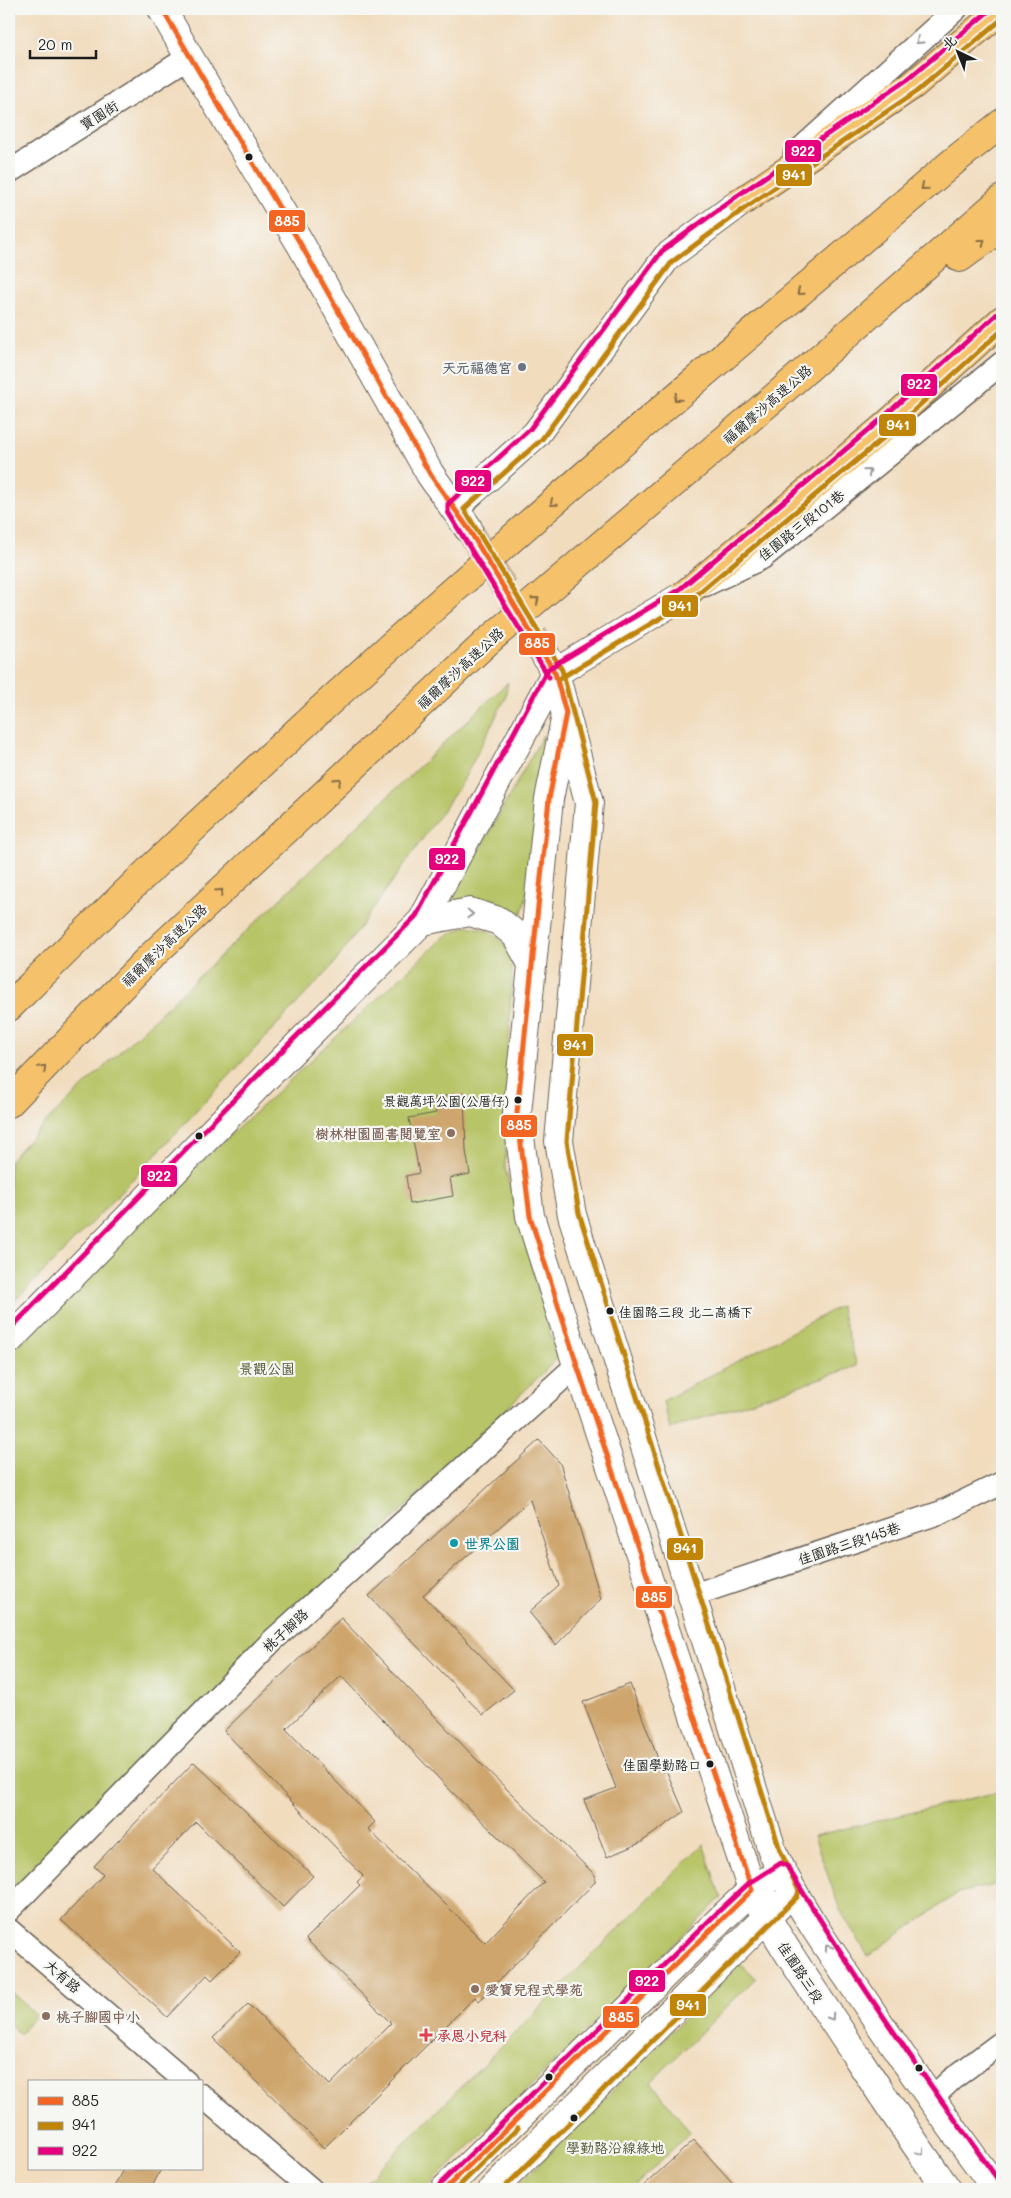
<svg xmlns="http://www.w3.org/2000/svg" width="1011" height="2198" viewBox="0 0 1011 2198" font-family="Mali,'LXGW WenKai TC',sans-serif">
	<rect width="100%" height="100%" fill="#f6f6f2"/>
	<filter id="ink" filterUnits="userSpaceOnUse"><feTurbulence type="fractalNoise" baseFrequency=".02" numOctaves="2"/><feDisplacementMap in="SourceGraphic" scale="10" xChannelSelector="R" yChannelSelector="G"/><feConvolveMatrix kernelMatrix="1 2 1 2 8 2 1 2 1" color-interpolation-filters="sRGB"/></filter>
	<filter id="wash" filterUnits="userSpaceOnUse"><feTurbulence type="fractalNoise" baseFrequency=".0096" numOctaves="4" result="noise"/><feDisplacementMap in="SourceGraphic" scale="20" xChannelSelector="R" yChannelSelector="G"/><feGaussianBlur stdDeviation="1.12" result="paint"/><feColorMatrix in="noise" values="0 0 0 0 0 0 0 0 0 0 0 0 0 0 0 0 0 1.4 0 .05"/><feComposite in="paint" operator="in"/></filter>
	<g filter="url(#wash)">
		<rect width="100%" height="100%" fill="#f1dcbe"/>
		<g fill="#b7c567" stroke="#6a7042">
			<path d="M508,682L505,699L462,783L334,964L99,1215L9,1307V1161L44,1124Z"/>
			<path d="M543,735L553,804L520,919L493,900H452Z"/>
			<path d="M467,926C493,930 503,936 512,962L505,1168L557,1359L9,1895V1356L128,1230L444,937Z"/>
			<path d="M840,1306L857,1366L670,1429L663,1401Z"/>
			<path d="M1002,1791V1883L958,1893L868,1956L840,1910L814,1836Z"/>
			<path d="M703,1844L721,1898L426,2189H359Z"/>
			<path d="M740,1963L756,1978L651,2082L690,2132L632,2189H514Z"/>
			<path d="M9,1990L36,2015L20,2034L9,2023Z"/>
		</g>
		<g id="blocks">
			<g fill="#cea56c" fill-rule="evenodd">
				<path d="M464,1093L466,1151L470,1174L450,1178L453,1196L410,1204L406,1176L419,1173L409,1118L436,1113L434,1098Z"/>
				<path d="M539,1440L560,1463L601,1599L556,1645L529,1612L559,1586L530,1500L423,1595L514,1690L483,1715L369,1596Z"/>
				<path d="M341,1618L476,1759L595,1875V1882L479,2001L475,1997L324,2148L213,2038L248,2004L330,2085L391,2023L306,1939L360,1885L357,1882L363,1876L224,1731ZM341,1676L448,1788L544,1882L485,1943L368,1829L375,1822L286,1729Z"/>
				<path d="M630,1684L663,1772L666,1770L684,1812L640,1843L607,1857L584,1800L616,1788L583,1702Z"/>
				<path d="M194,1762L313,1876L283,1907L196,1822L152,1868L240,1952L212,1980L207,1975L167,2017L61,1920L103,1875L94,1866Z"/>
				<path d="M694,2140L738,2189H640Z"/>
				<path d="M123,2169H161L151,2189H113Z"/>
			</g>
		</g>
	</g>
	<g filter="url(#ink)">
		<use href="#blocks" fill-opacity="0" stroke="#675f55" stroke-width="1"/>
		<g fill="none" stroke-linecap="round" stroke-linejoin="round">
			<path stroke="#c6b69e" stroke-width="28" stroke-dasharray="28 14" stroke-linecap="butt" d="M468,528L541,647"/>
			<defs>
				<g id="minor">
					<path d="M795,154L956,9"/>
					<path d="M9,172L189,57"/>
					<path d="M705,585L762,558L1002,363"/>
					<path d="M693,1595L942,1512L1002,1483"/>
					<path d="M9,1910L272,1641L577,1365"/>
					<path d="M9,1930L186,2082"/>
					<path d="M201,2095L311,2189"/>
					<path d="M930,2100L951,2080L1002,2042"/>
				</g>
				<g id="tertiary">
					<path d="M162,9L189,57L300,243L430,474L468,528"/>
					<path d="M454,508L536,434L667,257L741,202"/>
					<path d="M541,647L555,673L589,803L559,1141L572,1215L773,1853C797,1904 829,1950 861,1996C905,2062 950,2126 996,2189"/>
					<path d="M555,673L684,595"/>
					<path d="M565,720L549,799L517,1113L530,1216L577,1365L752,1890C775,1935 804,1977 832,2019C870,2076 907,2134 947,2189"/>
					<path d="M422,921L470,912L499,921L516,935L532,964"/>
					<path d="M9,1340L266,1077L422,921L555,673"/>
					<path d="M445,2189L724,1916L752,1890L766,1881"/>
					<path d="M493,2189L779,1905"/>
				</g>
				<g id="motorway">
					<path d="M741,202L913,85L1002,9"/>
					<path d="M960,258L1002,227"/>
					<path d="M684,595L883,428L1002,320"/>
					<path d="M9,1007C173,844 343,686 517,534C661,408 808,286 954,161L1002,123"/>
					<path d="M9,1103L146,961L488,641L775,397L1002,199"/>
				</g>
			</defs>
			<use href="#minor" stroke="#675f55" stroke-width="25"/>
			<use href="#tertiary" stroke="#675f55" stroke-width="30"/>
			<use href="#motorway" stroke="#675f55" stroke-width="30"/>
			<use href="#minor" stroke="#fff" stroke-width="22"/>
			<use href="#tertiary" stroke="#fff" stroke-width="28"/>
			<use href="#motorway" stroke="#f5c16b" stroke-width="28"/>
			<defs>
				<path id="bus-1" d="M162,9L300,243L430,474L468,528L555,673L566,713L549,799L517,1113L530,1216L577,1365L752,1890L445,2189"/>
				<g id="bus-2">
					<path d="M559,679L689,601L888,434L1002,330"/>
					<path d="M456,2189L518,2128"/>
					<path d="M503,2189L797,1897L799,1891L780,1850L579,1213L567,1141L596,802L562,670L464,509L542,439L672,262L745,208L917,91L1002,19"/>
				</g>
				<g id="bus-3">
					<path d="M551,667L680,589L878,422L997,314"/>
					<path d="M549,677L448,512V504L530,429L662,251L737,196L908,79L991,9"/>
					<path d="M9,1330L261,1072L416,916L548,669"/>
					<path d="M440,2184L719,1911L748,1884L781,1863L787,1866C853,1976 926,2081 1002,2185"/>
				</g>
			</defs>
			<use href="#bus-1" stroke="#f6f6f2" stroke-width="9"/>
			<use href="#bus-2" stroke="#f6f6f2" stroke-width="9"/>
			<use href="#bus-3" stroke="#f6f6f2" stroke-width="9"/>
			<use href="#bus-1" stroke="#f26522" stroke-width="5"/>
			<use href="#bus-2" stroke="#c08407" stroke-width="5"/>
			<use href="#bus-3" stroke="#e5007d" stroke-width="5"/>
		</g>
		<defs><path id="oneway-chevron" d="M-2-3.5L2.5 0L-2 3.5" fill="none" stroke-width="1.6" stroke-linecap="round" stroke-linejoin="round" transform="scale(1.25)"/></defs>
		<g stroke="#999">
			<use href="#oneway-chevron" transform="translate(919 41) rotate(138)"/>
			<use href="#oneway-chevron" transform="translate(868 472) rotate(-39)"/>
			<use href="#oneway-chevron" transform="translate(470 914) rotate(2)"/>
			<use href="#oneway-chevron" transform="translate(828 1948) rotate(-124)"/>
			<use href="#oneway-chevron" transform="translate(831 2017) rotate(57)"/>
			<use href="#oneway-chevron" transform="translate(921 2152) rotate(54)"/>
		</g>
		<g stroke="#886e44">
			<use href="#oneway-chevron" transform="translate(924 187) rotate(140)"/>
			<use href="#oneway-chevron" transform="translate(982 242) rotate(-37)"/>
			<use href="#oneway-chevron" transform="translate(800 292) rotate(140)"/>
			<use href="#oneway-chevron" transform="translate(677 398) rotate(140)"/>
			<use href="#oneway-chevron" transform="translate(553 503) rotate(140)"/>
			<use href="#oneway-chevron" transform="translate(536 600) rotate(-40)"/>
			<use href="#oneway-chevron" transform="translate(338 781) rotate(-43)"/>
			<use href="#oneway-chevron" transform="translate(220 892) rotate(-43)"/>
			<use href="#oneway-chevron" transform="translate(43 1068) rotate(-46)"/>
		</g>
	</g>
	<g fill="#1c1c1c" stroke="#f6f6f2" stroke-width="2">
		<circle cx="249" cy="157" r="4.5"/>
		<circle cx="518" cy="1100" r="4.5"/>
		<circle cx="199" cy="1136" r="4.5"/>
		<circle cx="610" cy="1311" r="4.5"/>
		<circle cx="710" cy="1764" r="4.5"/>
		<circle cx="919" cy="2068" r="4.5"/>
		<circle cx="549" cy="2077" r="4.5"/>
		<circle cx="574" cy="2118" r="4.5"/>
	</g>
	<circle fill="#6b7280" stroke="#f6f6f2" stroke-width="2" cx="522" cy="367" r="5"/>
	<g fill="#8d6e63" stroke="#f6f6f2" stroke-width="2">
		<circle cx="451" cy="1133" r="5"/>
		<circle cx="475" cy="1989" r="5"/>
		<circle cx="46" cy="2016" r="5"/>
	</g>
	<circle fill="#0f9aa8" stroke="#f6f6f2" stroke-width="2" cx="454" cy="1543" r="5"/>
	<path fill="#e0444e" stroke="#f6f6f2" stroke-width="2" d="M423.5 2027.5h5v5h5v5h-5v5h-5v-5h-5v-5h5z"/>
	<g text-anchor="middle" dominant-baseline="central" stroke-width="4.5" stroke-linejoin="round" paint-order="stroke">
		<g font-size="13" fill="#1c1c1c" stroke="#f6f6f2" text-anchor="end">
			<text x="509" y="1100">景觀萬坪公園(公厝仔)</text>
			<text x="619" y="1311" text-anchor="start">佳園路三段 北二高橋下</text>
			<text x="701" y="1764">佳園學勤路口</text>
		</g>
		<g font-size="14" fill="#1c1c1c" stroke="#f6f6f2">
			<text transform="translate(99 115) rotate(-32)">寶園街</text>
			<text transform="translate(767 404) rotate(-41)">福爾摩沙高速公路</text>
			<text transform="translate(801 525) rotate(-38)">佳園路三段101巷</text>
			<text transform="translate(460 668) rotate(-43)">福爾摩沙高速公路</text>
			<text transform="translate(164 945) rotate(-44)">福爾摩沙高速公路</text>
			<text transform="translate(849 1543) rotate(-18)">佳園路三段145巷</text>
			<text transform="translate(285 1630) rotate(-43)">桃子腳路</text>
			<text transform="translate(801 1972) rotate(57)">佳園路三段</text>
			<text transform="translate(63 1976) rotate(41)">大有路</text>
		</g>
		<g font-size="14" font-weight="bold" fill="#5b616d" stroke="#f6f6f2" text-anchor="end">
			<text x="512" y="367">天元福德宮</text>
		</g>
		<g font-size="14" font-weight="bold" fill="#785e54" stroke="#f6f6f2" text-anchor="start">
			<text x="441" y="1133" text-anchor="end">樹林柑園圖書閱覽室</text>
			<text x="485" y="1989">愛寶兒程式學苑</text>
			<text x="56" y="2016">桃子腳國中小</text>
		</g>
		<g font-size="14" fill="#525736" stroke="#f6f6f2">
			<text x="267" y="1368">景觀公園</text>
			<text x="615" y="2147">學勤路沿線綠地</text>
		</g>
		<g font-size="14" font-weight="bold" fill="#0d838f" stroke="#f6f6f2" text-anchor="start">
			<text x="464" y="1543">世界公園</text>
		</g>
		<g font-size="14" font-weight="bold" fill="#be3a42" stroke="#f6f6f2" text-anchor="start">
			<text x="437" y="2035">承恩小兒科</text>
		</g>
	</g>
	<g stroke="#f6f6f2" stroke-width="2">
		<rect x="784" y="139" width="38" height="24" rx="5" fill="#e5007d"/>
		<rect x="775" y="163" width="38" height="24" rx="5" fill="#c08407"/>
		<rect x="268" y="209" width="38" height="24" rx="5" fill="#f26522"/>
		<rect x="900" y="373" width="38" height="24" rx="5" fill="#e5007d"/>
		<rect x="878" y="413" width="39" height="24" rx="5" fill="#c08407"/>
		<rect x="454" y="469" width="38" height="24" rx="5" fill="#e5007d"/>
		<rect x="661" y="594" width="38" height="24" rx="5" fill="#c08407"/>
		<rect x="518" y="632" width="38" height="24" rx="5" fill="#f26522"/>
		<rect x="428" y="847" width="38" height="24" rx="5" fill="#e5007d"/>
		<rect x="556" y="1033" width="38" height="24" rx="5" fill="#c08407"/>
		<rect x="500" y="1114" width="38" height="24" rx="5" fill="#f26522"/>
		<rect x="140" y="1164" width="38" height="24" rx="5" fill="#e5007d"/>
		<rect x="666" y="1537" width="38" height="24" rx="5" fill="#c08407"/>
		<rect x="635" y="1585" width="38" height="24" rx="5" fill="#f26522"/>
		<rect x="628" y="1969" width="38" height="24" rx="5" fill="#e5007d"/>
		<rect x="669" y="1993" width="38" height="24" rx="5" fill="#c08407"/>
		<rect x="602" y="2005" width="38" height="24" rx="5" fill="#f26522"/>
	</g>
	<g font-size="14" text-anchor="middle" font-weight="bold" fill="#fff">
		<text x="803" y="156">922</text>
		<text x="794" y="180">941</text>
		<text x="287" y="226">885</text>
		<text x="919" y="389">922</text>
		<text x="898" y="430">941</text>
		<text x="473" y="486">922</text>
		<text x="680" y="611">941</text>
		<text x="537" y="648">885</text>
		<text x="447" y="864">922</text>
		<text x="575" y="1050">941</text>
		<text x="519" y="1130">885</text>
		<text x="159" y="1181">922</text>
		<text x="685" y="1553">941</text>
		<text x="654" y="1602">885</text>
		<text x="647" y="1986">922</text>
		<text x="688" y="2010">941</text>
		<text x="621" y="2022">885</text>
	</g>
	<rect width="1011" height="2198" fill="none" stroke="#f6f6f2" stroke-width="30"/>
	<rect x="28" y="2080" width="175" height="90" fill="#f6f6f2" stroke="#9f9f9c"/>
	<rect x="38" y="2097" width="25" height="8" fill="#f26522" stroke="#9f9f9c"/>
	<text x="72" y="2106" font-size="15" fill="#1c1c1c">885</text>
	<rect x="38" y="2122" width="25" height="8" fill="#c08407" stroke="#9f9f9c"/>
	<text x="72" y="2130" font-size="15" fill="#1c1c1c">941</text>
	<rect x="38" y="2147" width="25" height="8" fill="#e5007d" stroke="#9f9f9c"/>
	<text x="72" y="2156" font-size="15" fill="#1c1c1c">922</text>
	<g transform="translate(958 52) rotate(317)" stroke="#f6f6f2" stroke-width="4" paint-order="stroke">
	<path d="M0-4L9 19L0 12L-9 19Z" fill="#1c1c1c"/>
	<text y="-8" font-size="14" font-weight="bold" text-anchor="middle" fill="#1c1c1c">北</text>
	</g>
	<path d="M30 50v8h66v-8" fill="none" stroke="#1c1c1c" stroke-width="2.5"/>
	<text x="38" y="50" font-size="15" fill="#1c1c1c" stroke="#f6f6f2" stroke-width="4" paint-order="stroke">20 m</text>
</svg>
